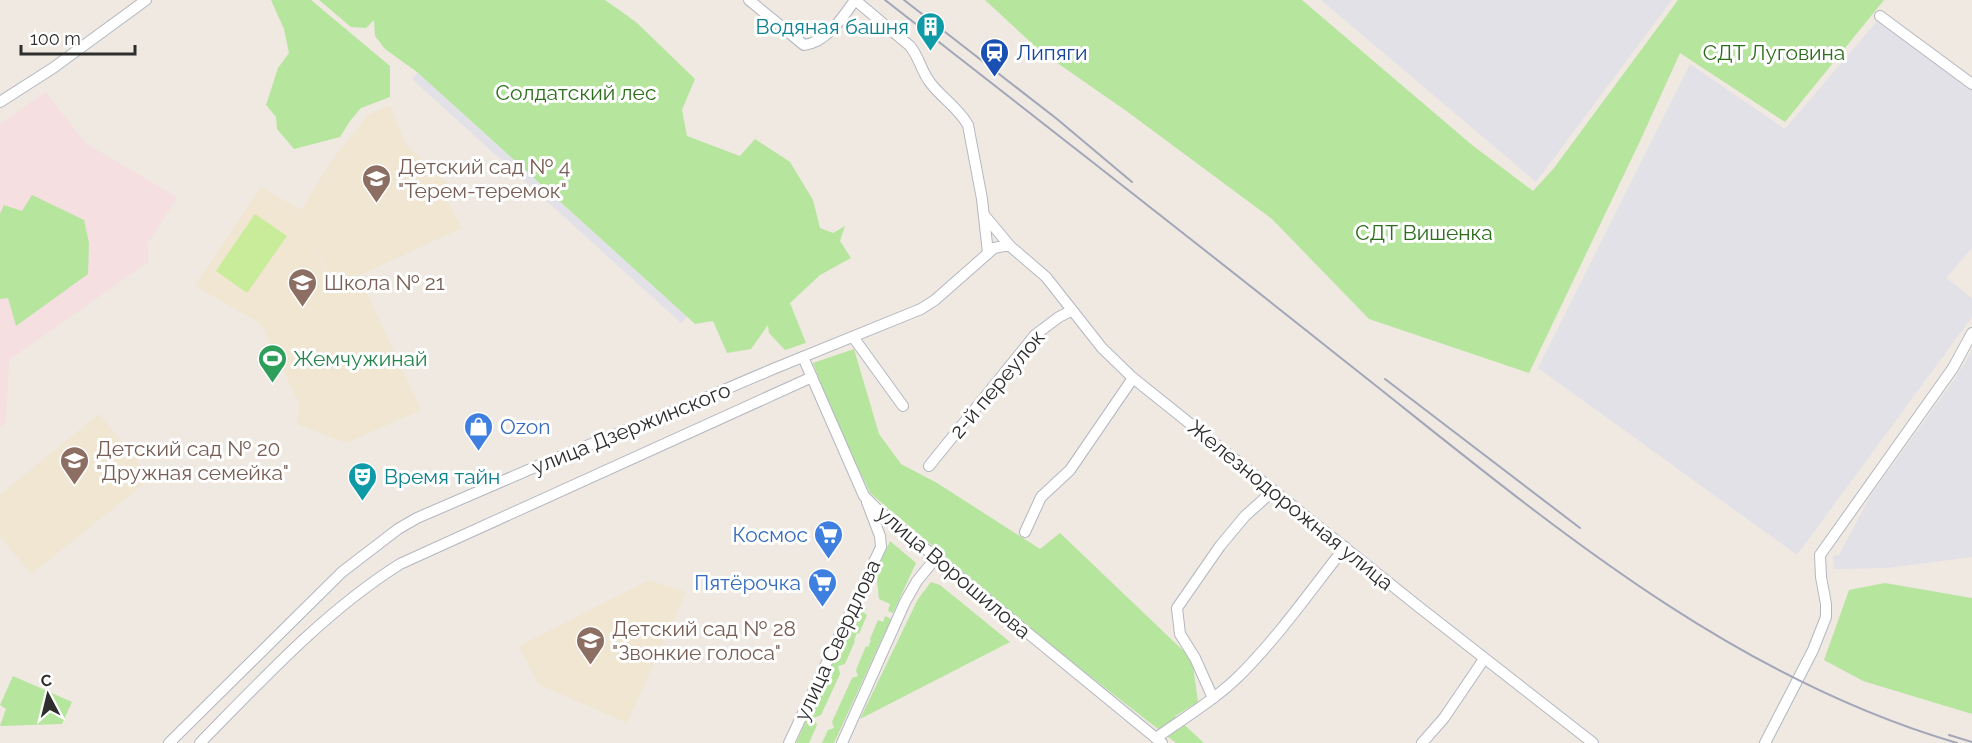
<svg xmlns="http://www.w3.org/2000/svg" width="1972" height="743" viewBox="0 0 1972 743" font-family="Raleway,sans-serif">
	<rect width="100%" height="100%" fill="#efe9e1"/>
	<g fill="#e3e1e8">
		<path d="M1321,0H1672L1536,182Z"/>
		<path d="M1877,21L1972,89V248L1946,278L1972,298V317L1797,555L1538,368L1690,64L1785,129Z"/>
		<path d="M418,73L687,317L681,323L412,79Z"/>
		<path d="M1972,351V557L1888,568L1834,569L1833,556L1839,555L1871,495L1954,380Z"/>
	</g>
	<g fill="#f0e6d1">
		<path d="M390,105L406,145L454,189L444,195L462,228L334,287L310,234L333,291L360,278L421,410L346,443L297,424L299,403L261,324L195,286L261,187L301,210L330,163L368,115Z"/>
		<path d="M99,414L151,478L31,574L0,536V495Z"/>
		<path d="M649,580L686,592L627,723L538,684L519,646Z"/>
	</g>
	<path fill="#f5dfe0" d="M46,92L85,143L177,197L148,243V262L9,360L6,422L0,427V124Z"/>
	<g fill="#b6e59e">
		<path d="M271,0H311L390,66V97L361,108L350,121L340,137L294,149L277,129L276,117L266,105L278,68L289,53L284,29Z"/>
		<path d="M319,0H605L636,22L695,79L682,110L687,136L740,156L755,139L790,162L813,200L820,228L833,233L845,226L840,241L851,258L820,275L790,303L806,343L785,350L769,333L768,325L751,349L727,353L713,321L695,324L417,72L385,49L375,36L374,20L366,28L351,27Z"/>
		<path d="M985,0H1302L1472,145L1533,191L1554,168L1678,0H1884L1785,122L1680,53L1641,139L1529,373L1369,319L1272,219L1125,110L1040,51Z"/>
		<path d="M32,195L84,220L89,243L88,274L16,326L8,298L0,299V214L4,205L22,211Z"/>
		<path d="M854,349L879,434L901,464L937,483L1040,549L1060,533L1192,659L1198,702L1175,716L1204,743H1176L1050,645L870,493L833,415L813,363Z"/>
		<path d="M890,541L916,563L893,613L888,611L890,604L879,599L876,572Z"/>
		<path d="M931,582L940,585L1010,642L860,719L918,599Z"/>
		<path d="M1885,583L1972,598V714L1863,681L1824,660L1849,590Z"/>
		<path d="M860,604L867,608L864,613L867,615L859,634L857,633L854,640L855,641L845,664L838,666L840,674L821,715L814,718L817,725L809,743H796Z"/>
		<path d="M885,616L891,619L834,743H822L828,730L834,728L832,722L852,678L858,676L856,670L866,646L868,647L871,640L870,639L878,620L883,622Z"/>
		<path d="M13,676L72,702L62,724L0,726L6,709L0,705Z"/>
	</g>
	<path fill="#c9ec9a" d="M255,214L287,236L247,293L216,271Z"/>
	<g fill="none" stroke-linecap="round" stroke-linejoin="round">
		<defs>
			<g id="minor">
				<path d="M749,0L804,45C827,42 843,17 855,0L910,46C919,57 921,70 929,81C940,97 958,107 968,125L982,199L988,253"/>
				<path d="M1880,16L1972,84"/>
				<path d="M0,102L53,68L146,0"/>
				<path d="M985,216L1010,246L1046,277L1102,348L1133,378L1419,607L1593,743"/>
				<path d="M853,337L903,406"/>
				<path d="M803,357L864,496L878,510L1162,743"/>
				<path d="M929,466L1035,335L1059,317L1071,311"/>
				<path d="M1025,532L1041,497L1070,470L1133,378"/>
				<path d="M1213,698L1195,658L1180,634L1177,608L1220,546L1245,516L1273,491"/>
				<path d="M1156,738C1184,718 1216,699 1240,675C1279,636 1311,590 1345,547"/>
				<path d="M169,743L342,572L398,529L417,518L549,461L684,407L773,369L921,309L935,300L994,248L1004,246H1010"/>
				<path d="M200,743C262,680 324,612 400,564L812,377"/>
				<path d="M789,743L881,547L880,536L867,502"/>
				<path d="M842,743L905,602L917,581L935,559"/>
				<path d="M1422,743L1444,718L1484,659"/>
				<path d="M1765,743L1813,650L1826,617V604L1821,577L1820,555L1953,368L1972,333"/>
			</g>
		</defs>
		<use href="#minor" stroke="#b4b7c1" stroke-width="12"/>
		<use href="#minor" stroke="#fff" stroke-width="10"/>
		<g stroke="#a3a6b8" stroke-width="2">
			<path d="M885,0C1039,120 1193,240 1346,362C1535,511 1721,674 1957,743"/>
			<path d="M904,0L1057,119L1132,182"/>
			<path d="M1385,379L1580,528"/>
			<path d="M1949,735L1972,742"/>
		</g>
	</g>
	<defs>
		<symbol id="building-pin" viewBox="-11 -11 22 30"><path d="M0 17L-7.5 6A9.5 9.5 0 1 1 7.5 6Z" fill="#0f9aa8" stroke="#fff"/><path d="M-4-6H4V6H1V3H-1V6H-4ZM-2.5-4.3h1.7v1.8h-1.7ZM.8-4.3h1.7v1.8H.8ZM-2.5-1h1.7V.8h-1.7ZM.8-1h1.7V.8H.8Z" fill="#fff"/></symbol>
		<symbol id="station-pin" viewBox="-11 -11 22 30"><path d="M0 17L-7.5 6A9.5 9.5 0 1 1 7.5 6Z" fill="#1a4fb4" stroke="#fff"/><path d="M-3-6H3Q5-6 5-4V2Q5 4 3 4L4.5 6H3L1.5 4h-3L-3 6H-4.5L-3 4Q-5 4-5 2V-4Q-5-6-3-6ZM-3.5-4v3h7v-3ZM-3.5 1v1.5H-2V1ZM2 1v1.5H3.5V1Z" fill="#fff"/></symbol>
		<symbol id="school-pin" viewBox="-11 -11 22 30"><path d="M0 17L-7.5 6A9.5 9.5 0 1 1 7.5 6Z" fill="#8d6e63" stroke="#fff"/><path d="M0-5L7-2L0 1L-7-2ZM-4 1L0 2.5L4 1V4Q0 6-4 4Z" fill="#fff"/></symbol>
		<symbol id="stadium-pin" viewBox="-11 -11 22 30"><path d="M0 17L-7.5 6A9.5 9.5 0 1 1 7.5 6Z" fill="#2e9e5b" stroke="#fff"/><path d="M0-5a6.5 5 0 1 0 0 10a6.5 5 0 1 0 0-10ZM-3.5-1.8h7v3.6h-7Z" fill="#fff"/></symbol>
		<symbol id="shop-pin" viewBox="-11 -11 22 30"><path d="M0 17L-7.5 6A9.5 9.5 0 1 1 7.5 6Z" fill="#3f7fe0" stroke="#fff"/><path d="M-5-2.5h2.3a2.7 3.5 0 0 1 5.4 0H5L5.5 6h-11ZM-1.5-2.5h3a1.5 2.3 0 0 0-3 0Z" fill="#fff"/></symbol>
		<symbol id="theatre-pin" viewBox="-11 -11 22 30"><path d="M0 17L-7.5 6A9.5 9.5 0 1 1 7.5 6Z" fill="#0f9aa8" stroke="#fff"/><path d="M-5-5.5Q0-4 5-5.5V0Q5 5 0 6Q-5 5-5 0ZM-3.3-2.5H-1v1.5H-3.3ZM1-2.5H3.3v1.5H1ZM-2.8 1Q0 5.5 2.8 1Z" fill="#fff"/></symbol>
		<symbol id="supermarket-pin" viewBox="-11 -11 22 30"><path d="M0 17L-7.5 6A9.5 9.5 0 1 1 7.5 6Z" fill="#3f7fe0" stroke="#fff"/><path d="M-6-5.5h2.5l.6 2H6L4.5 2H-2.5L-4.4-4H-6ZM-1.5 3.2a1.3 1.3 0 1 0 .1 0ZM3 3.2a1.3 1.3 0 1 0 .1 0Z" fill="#fff"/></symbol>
	</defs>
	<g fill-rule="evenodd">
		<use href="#building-pin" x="914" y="10" width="33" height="45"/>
		<use href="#station-pin" x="978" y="36" width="33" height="45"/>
		<use href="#school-pin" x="360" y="162" width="33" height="45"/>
		<use href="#school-pin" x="286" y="266" width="33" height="45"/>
		<use href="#stadium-pin" x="256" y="342" width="33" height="45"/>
		<use href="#shop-pin" x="462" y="410" width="33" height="45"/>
		<use href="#school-pin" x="58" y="444" width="33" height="45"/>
		<use href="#theatre-pin" x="346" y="460" width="33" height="45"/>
		<use href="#supermarket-pin" x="812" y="518" width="33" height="45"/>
		<use href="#supermarket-pin" x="806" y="566" width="33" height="45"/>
		<use href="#school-pin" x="574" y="624" width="33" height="45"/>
	</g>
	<g text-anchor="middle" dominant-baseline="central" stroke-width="6" stroke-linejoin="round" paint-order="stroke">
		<g font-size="21" fill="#0d838f" stroke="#fff" text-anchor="end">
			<text x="909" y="26">Водяная башня</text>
			<text x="384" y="476" text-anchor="start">Время тайн</text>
		</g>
		<g font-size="21" fill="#164399" stroke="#fff" text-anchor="start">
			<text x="1016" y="52">Липяги</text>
		</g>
		<g font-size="21" fill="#2c6e1b" stroke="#fff">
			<text x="1774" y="52">СДТ Луговина</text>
			<text x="576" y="92">Солдатский лес</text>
			<text x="1424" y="232">СДТ Вишенка</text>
		</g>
		<g font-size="21" fill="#785e54" stroke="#fff" text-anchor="start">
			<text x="398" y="166">Детский сад № 4<tspan x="398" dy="24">"Терем-теремок"</tspan></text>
			<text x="324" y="282">Школа № 21</text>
			<text x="96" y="448">Детский сад № 20<tspan x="96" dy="24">"Дружная семейка"</tspan></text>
			<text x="612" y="628">Детский сад № 28<tspan x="612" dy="24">"Звонкие голоса"</tspan></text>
		</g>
		<g font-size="21" fill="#27864d" stroke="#fff" text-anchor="start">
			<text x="293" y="358">Жемчужинай</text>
		</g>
		<g font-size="21" fill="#2e2e2e" stroke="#fff">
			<text transform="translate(997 384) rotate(-50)">2-й переулок</text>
			<text transform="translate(631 428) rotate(-22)">улица Дзержинского</text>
			<text transform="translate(1291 505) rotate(39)">Железнодорожная улица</text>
			<text transform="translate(954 572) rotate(40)">улица Ворошилова</text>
			<text transform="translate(837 640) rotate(-65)">улица Свердлова</text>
		</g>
		<g font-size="21" fill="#366cbe" stroke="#fff" text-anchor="end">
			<text x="500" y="426" text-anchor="start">Ozon</text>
			<text x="808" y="534">Космос</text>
			<text x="801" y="582">Пятёрочка</text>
		</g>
	</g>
	<g transform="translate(48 695) rotate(353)" stroke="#ffffff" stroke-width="4.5" paint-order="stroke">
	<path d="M0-4.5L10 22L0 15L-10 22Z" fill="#2e2e2e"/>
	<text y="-9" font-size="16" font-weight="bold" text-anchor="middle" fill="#2e2e2e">С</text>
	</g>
	<path d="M21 45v9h114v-9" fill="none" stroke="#2e2e2e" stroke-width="3"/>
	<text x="30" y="45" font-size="18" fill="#2e2e2e" stroke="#ffffff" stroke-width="4.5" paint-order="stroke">100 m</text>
</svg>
